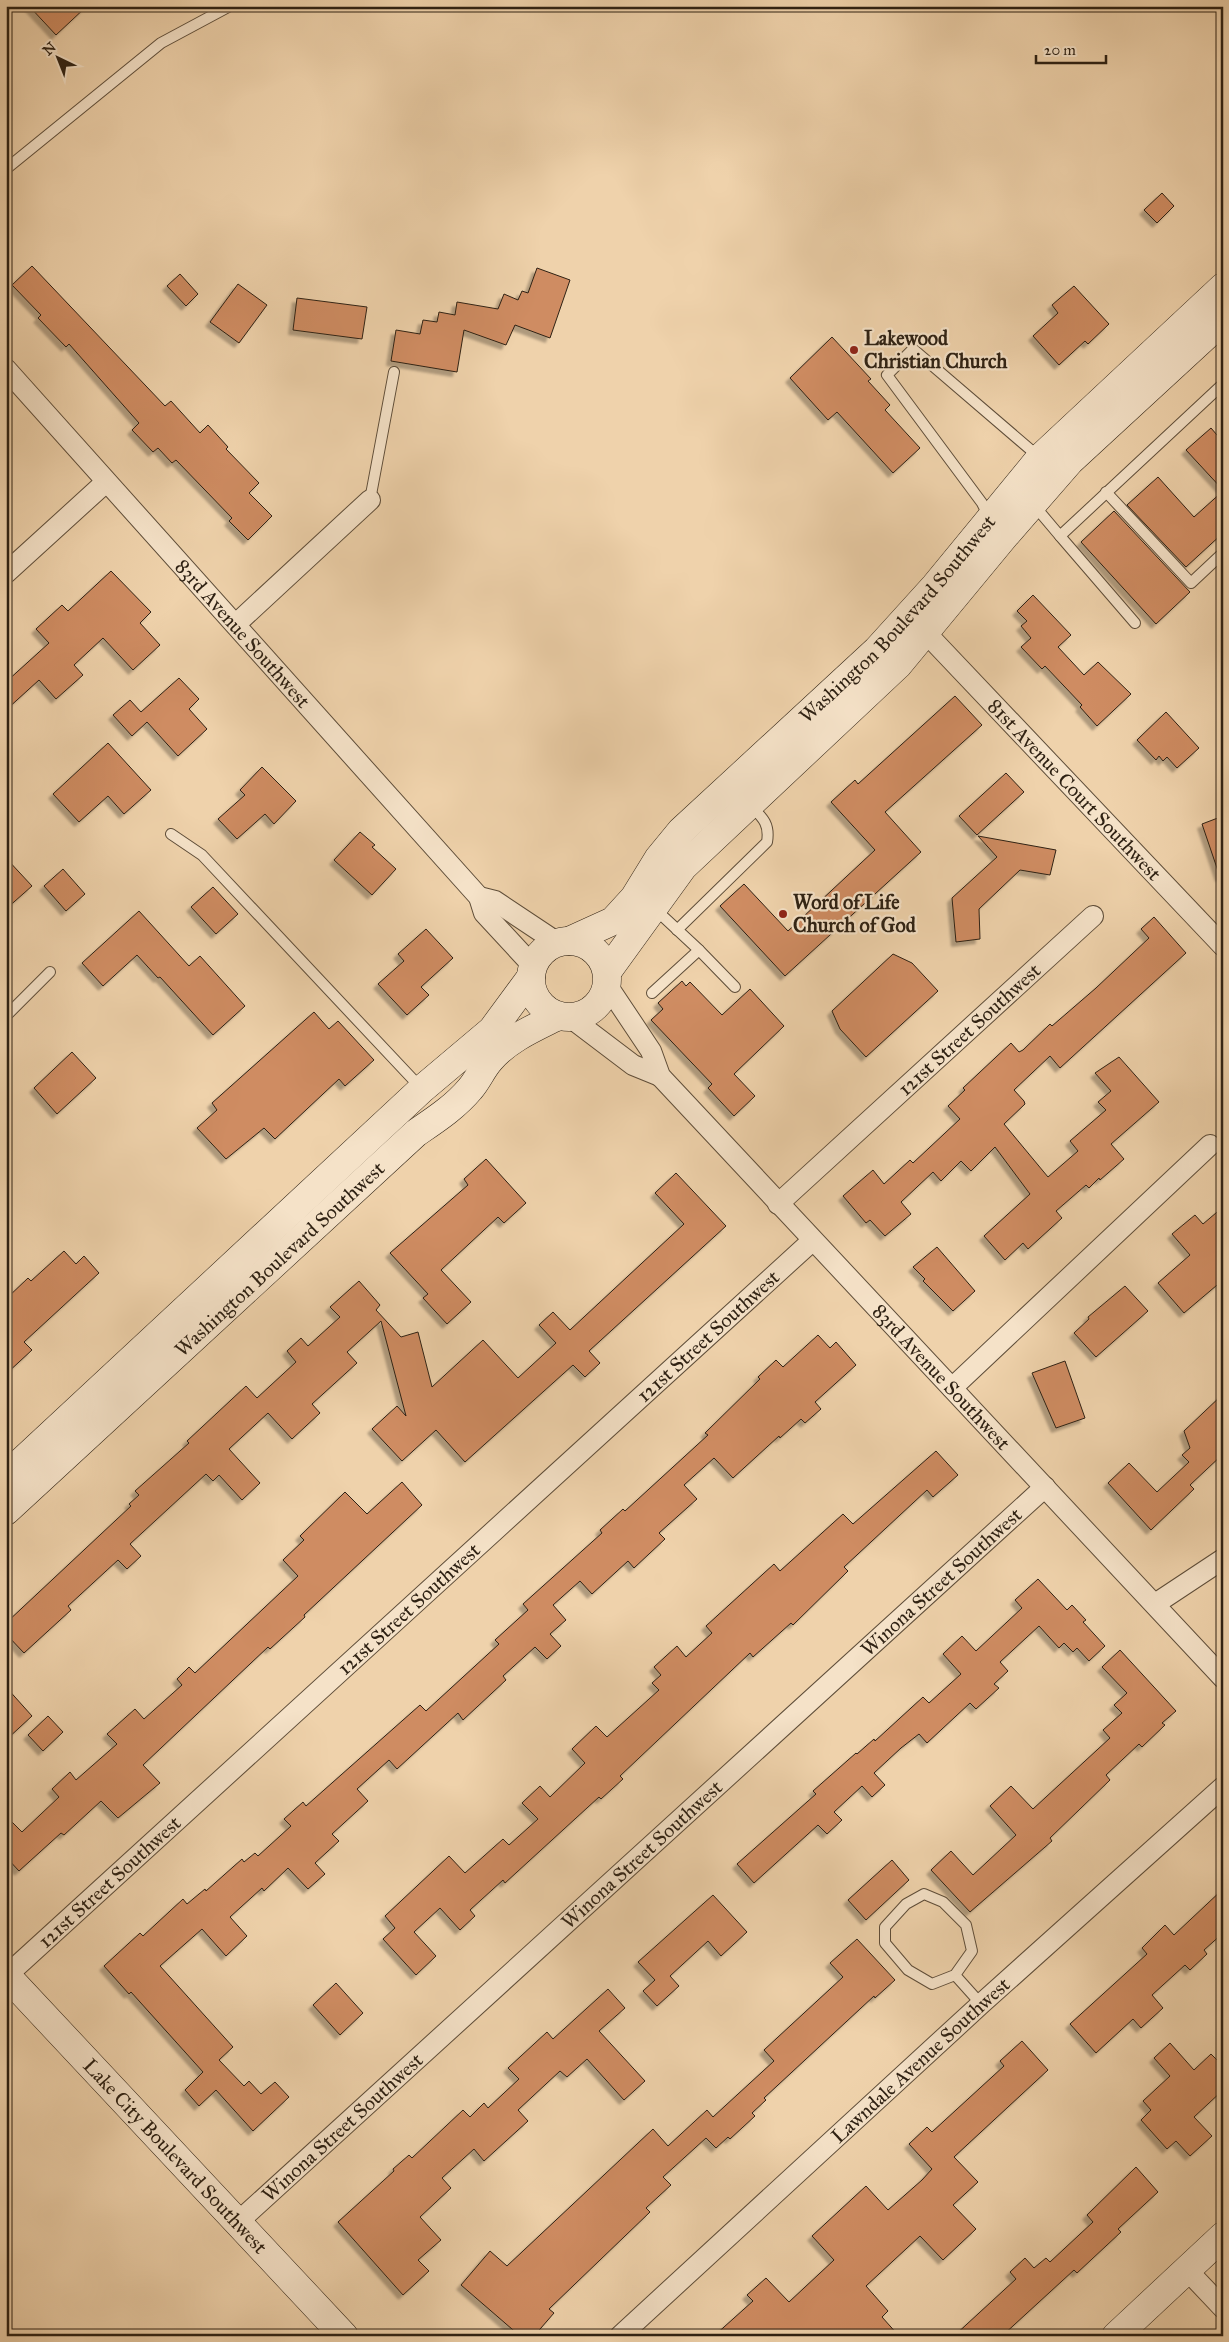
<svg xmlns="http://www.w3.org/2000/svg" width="1229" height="2342" viewBox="0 0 1229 2342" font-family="'IM FELL Great Primer',serif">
	<defs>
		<filter id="shadow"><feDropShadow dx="-4.5" dy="4.5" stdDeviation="1" flood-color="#0004"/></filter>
	</defs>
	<rect width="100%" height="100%" fill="#efd2ab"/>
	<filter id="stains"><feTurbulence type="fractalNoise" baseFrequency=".004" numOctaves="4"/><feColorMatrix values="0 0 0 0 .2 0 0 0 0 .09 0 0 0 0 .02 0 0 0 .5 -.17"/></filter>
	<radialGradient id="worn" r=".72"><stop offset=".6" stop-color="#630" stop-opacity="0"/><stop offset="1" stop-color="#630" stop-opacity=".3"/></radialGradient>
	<g fill="#cf8c62" stroke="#2e2113" filter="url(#shadow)">
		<path d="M29,6H87L56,35Z"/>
		<path d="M1162,193L1174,206L1157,223L1144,210Z"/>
		<path d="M32,266L165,406L171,401L200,433L208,425L228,447L226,449L259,483L249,493L272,516L248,540L229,521L232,518L176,460L172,463L158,448L153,452L132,430L139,423L69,344L66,347L38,318L41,315L12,285Z"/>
		<path d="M537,268L570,280L550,338L515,325L506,345L464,330L457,372L391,361L396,330L420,334L423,320L437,322L439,312L455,315L457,302L498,309L504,294L518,300L522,291L528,293Z"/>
		<path d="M180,274L198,294L186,306L167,286Z"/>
		<path d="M238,284L267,305L239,343L210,322Z"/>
		<path d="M1074,286L1109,324L1088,344L1085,341L1059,365L1033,336L1058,313L1052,305Z"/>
		<path d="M297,298L367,307L362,339L293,330Z"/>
		<path d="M832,337L871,379L868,381L890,405L885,410L920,448L893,473L837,412L828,420L790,378Z"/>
		<path d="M1211,428L1223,442V490L1186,450Z"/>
		<path d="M1158,477L1194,517L1223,491V533L1186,567L1127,505Z"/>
		<path d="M1114,511L1190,592L1156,624L1081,542Z"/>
		<path d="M111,571L151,612L140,623L160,645L133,670L103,638L74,665L83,675L56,699L39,680L6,710V682L49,643L36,629L62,605L68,611Z"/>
		<path d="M1033,595L1071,635L1058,647L1084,675L1098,662L1131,694L1097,726L1080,707L1082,705L1045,666L1042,669L1021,647L1031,638L1021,626L1027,621L1017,611Z"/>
		<path d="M179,678L199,699L189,709L207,729L178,756L147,722L132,736L113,715L130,700L141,712Z"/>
		<path d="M955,696L982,725L885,812L921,852L785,976L720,906L744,884L788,931L875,850L831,802L855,780L858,784Z"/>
		<path d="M1166,712L1199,748L1177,768L1167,757L1163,761L1159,756L1156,760L1137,740Z"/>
		<path d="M108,743L151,790L124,814L108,796L79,822L53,794Z"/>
		<path d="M262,767L296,801L274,824L265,814L237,839L218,819L245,795L240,790Z"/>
		<path d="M1006,773L1024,792L977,835L959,816Z"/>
		<path d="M1223,816V876L1220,877L1202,824Z"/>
		<path d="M360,832L375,845L372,847L396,869L372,895L334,860Z"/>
		<path d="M978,836L1056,850L1050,875L1020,870L979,909L980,939L956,942L952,898L997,857Z"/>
		<path d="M6,858L32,886L6,909Z"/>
		<path d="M63,869L85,894L66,911L44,886Z"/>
		<path d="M213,887L238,914L216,934L191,907Z"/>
		<path d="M139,911L189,966L200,956L245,1006L213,1035L160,977L158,978L137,955L103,986L82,963Z"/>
		<path d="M1154,917L1186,953L1060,1068L1050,1056L1014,1090L1024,1101L1025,1104L1004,1124L1048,1177L1078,1151L1070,1141L1106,1110L1098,1102L1111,1091L1095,1073L1119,1057L1159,1102L1111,1144L1124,1159L1100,1180L1099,1178L1089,1188L1086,1185L1056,1211L1062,1218L1028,1249L1023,1243L1005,1260L984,1236L1030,1194L995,1147L971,1171L961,1161L941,1181L933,1172L901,1202L911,1214L885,1236L870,1220L866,1223L843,1196L873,1170L884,1184L910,1160L913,1163L960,1119L948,1106L965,1090L963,1088L1011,1043L1019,1052L1023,1050L1050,1024L1052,1026L1096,988L1149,938L1141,929Z"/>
		<path d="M426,929L453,958L421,987L429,995L407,1015L378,984L404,961L398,954Z"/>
		<path d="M893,954L912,963L938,991L866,1057L840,1029L832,1011Z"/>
		<path d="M682,981L686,986L690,982L722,1015L750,989L784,1026L734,1074L755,1096L734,1116L708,1088L712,1084L651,1020L663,1009L658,1003Z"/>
		<path d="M314,1012L329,1029L338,1021L374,1060L345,1086L339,1079L275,1139L264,1128L226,1159L197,1128L217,1110L212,1103Z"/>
		<path d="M72,1052L96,1078L57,1114L34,1088Z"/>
		<path d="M486,1159L526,1203L504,1223L498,1217L441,1270L471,1302L447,1324L423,1298L428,1294L390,1253L468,1185L464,1179Z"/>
		<path d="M676,1173L726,1226L589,1351L600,1363L585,1377L573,1365L465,1462L436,1430L402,1461L372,1429L397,1406L406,1416L381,1321L347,1352L357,1363L312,1404L320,1413L292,1439L268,1413L229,1449L260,1483L242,1500L219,1475L213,1481L206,1474L130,1544L141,1556L127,1569L118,1560L68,1606L71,1610L24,1653L6,1634V1623L131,1506L129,1504L139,1495L135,1491L189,1443L187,1441L246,1386L257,1398L296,1362L287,1351L301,1338L308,1346L340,1317L330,1307L359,1281L380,1305L376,1310L401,1337L418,1332L432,1387L483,1340L518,1378L556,1343L539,1325L553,1312L570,1330L684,1224L655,1193Z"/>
		<path d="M1223,1207V1280L1184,1313L1158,1283L1190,1255L1172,1234L1195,1215L1203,1224Z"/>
		<path d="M937,1247L975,1291L953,1311L923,1281L925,1279L913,1267Z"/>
		<path d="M64,1251L76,1264L84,1256L99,1273L24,1342L32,1350L6,1374V1299L28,1278L31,1281Z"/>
		<path d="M1125,1286L1148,1311L1096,1357L1074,1333L1089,1319L1088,1317Z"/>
		<path d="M818,1335L830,1348L836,1342L856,1365L815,1402L821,1409L805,1423L801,1419L780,1438L779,1436L733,1478L714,1458L684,1485L697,1499L659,1533L665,1539L634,1568L628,1561L592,1594L580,1581L553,1605L566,1620L550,1634L561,1646L547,1659L535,1647L503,1676L506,1680L463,1720L458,1713L397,1769L389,1760L357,1789L368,1801L332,1834L339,1841L315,1863L325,1874L308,1889L288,1868L264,1891L262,1888L230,1917L247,1936L226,1956L202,1929L160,1966L233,2047L219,2060L244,2086L249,2081L261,2094L275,2082L289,2097L253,2131L216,2090L199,2106L185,2090L203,2072L131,1992L129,1994L104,1966L140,1933L143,1936L183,1899L187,1904L205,1889L206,1891L242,1859L244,1862L255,1853L258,1856L291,1826L284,1819L303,1802L306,1806L420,1705L426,1711L499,1644L495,1640L528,1610L523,1604L602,1533L600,1530L623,1509L625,1511L708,1435L705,1433L760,1379L758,1377L776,1360L783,1367Z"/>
		<path d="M1065,1361L1085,1418L1056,1428L1032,1373Z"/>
		<path d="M1223,1394V1454L1190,1485L1194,1489L1151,1530L1108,1483L1129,1463L1157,1492L1189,1462L1182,1455L1190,1448L1184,1431Z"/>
		<path d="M936,1451L958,1475L933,1497L927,1490L844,1567L848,1571L793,1625L791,1623L753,1657L750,1653L620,1776L623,1779L601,1799L599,1797L505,1883L503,1880L470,1910L475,1916L460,1930L440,1908L414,1932L436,1956L416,1975L383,1939L395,1928L385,1916L449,1856L465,1873L503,1839L509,1845L538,1819L522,1803L540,1786L550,1797L585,1763L572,1749L596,1726L607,1737L659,1690L652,1683L661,1675L654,1667L677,1646L686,1657L712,1633L706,1626L774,1564L780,1571L843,1514L853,1524Z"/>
		<path d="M402,1482L422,1505L304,1615L305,1617L270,1649L268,1647L143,1765L160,1783L118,1818L101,1801L64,1835L61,1833L19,1871L6,1857V1816L22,1832L59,1797L52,1789L70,1772L76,1780L117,1744L107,1734L135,1709L144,1719L182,1685L177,1679L189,1667L195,1673L298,1576L283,1560L304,1540L300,1536L345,1492L367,1514Z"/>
		<path d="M1038,1579L1067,1610L1072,1605L1086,1620L1083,1622L1105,1646L1089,1661L1077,1648L1073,1652L1064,1643L1059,1648L1039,1626L1000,1662L1008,1671L994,1684L999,1688L976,1709L970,1703L927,1743L919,1734L901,1748L874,1773L885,1785L872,1797L862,1786L834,1812L842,1820L827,1834L818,1825L754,1883L737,1864L816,1794L813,1791L856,1753L857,1754L874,1739L875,1741L923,1697L929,1703L961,1674L943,1654L962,1636L976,1651L1022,1608L1015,1600Z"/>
		<path d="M1120,1650L1176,1711L1162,1723L1165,1725L1142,1747L1139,1744L1106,1775L1110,1780L1050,1838L1052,1841L970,1912L931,1870L951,1851L973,1875L1016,1835L990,1806L1011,1786L1033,1809L1110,1738L1103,1730L1122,1713L1114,1705L1127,1693L1102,1667Z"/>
		<path d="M6,1687L32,1716L6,1740Z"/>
		<path d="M48,1716L63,1732L43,1751L28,1735Z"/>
		<path d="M892,1860L909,1880L866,1920L848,1900Z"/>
		<path d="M1223,1889V1933L1204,1950L1207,1954L1190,1970L1185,1965L1152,1995L1163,2008L1141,2028L1133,2019L1096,2053L1070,2024L1147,1954L1142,1948L1165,1925L1174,1935Z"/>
		<path d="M713,1895L747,1932L721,1956L708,1941L670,1976L679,1986L657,2006L643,1991L655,1980L638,1962Z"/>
		<path d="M857,1939L895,1980L875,1998L874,1996L764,2098L766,2100L752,2113L755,2116L730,2139L728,2137L716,2148L706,2138L663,2177L671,2185L646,2208L650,2212L549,2309L554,2313L534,2336H520L461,2285L490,2251L507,2266L653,2129L668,2146L707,2110L713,2117L774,2061L764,2050L843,1977L830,1963Z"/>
		<path d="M336,1983L363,2013L340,2035L313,2005Z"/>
		<path d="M608,1989L625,2008L599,2031L645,2081L624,2100L587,2059L567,2077L560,2071L518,2110L528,2121L484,2161L474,2149L442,2178L451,2188L420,2217L441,2240L418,2260L429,2271L403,2295L338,2222L394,2171L393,2169L409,2155L412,2158L463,2110L470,2117L484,2103L488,2108L519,2079L508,2068L547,2032L553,2039Z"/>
		<path d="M1022,2041L1048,2070L954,2157L978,2182L953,2205L976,2229L943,2260L920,2236L866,2286L888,2311L882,2317L899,2336H714L753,2301L747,2295L766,2278L789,2302L834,2260L812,2236L866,2186L888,2210L922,2180L932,2169L909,2144L927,2127L932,2132L1004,2066L1000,2061Z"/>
		<path d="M1170,2043L1194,2070L1211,2054L1223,2066V2090L1194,2117L1212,2136L1190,2156L1176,2141L1167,2149L1141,2120L1151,2110L1143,2101L1170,2076L1154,2058Z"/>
		<path d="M1136,2167L1158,2192L1118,2229L1121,2232L1077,2273L1074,2270L1002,2336H954L1016,2279L1010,2272L1025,2258L1034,2268L1046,2258L1050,2262L1093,2222L1087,2215Z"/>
	</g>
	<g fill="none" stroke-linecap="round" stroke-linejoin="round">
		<defs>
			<g id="lane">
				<path d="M6,169L161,43L230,6"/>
				<path d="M1106,492L1191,583L1223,553"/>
				<path d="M370,500L394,372"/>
				<path d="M1033,504L1060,536L1223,384"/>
				<path d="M989,517L982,503L887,375L913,349L1039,457"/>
				<path d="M1060,536L1135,623"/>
				<path d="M171,834L202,855L421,1088"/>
				<path d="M677,930L767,842C770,824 763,818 751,806"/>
				<path d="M699,950L735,987"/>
				<path d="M652,993L699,950L655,909"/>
				<path d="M6,1016L50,972"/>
				<path d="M955,1975L972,1951L966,1925L943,1902L924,1894L906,1904L885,1927V1943L908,1970L932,1984L955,1975L981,2004"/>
			</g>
			<g id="street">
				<path id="s1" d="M6,369L479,897L484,913L533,966"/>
				<path d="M6,573L106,482"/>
				<path d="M236,624L370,500"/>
				<path id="s2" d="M926,633L1223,946"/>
				<path d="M479,897L495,901L558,943"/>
				<path id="s3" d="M607,985L651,1051L660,1076L1223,1678"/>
				<path d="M571,1018L633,1065L660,1076"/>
				<path id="s4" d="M778,1204L1093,916"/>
				<path d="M952,1388L1210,1145"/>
				<path d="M1155,1604L1223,1559"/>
				<path id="s5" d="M6,1976L812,1241"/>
				<path id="s6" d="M238,2222L1045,1487"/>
				<path d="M1187,2270L1223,2308"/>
				<path id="s7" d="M620,2336L981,2004L1223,1787"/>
			</g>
			<g id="secondary">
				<circle cx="569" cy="979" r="38"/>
				<path id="s8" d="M569,941L613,921L634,898L658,859L681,831L877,650L935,586L1040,458L1223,287"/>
				<path d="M607,972L683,867L898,665L1003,538L1070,461L1223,320"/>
				<path d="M6,1476L422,1089L492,1030L531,977"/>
				<path id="s9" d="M6,1511L416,1133C435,1120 455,1107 470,1089C478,1080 482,1069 490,1060C508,1039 534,1028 558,1016"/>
				<path id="s10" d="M6,1975L344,2336"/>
				<path d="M1116,2336L1223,2236"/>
			</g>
		</defs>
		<use href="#lane" stroke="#5e4d39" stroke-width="12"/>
		<use href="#street" stroke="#5e4d39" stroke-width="22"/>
		<use href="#secondary" stroke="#2e2113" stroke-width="29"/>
		<use href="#lane" stroke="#f5e2c8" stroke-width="10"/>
		<use href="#street" stroke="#f5e2c8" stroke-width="20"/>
		<use href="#secondary" stroke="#f5e2c8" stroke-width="28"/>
	</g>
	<g fill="#8f2418" stroke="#f5e2c8" stroke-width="2">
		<circle cx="854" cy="350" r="5"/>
		<circle cx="783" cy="914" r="5"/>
	</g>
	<g text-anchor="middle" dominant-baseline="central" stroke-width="4.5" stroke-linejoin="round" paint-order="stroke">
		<g font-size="20" font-weight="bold" fill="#2e2113" stroke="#f5e2c8" text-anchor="start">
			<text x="864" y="338">Lakewood<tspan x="864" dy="23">Christian Church</tspan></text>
			<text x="793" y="902">Word of Life<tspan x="793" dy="23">Church of God</tspan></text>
		</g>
		<g font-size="20" fill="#2e2113" stroke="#f5e2c8">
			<text stroke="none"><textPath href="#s8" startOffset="465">Washington Boulevard Southwest</textPath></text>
			<text stroke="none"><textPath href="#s1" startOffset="355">83rd Avenue Southwest</textPath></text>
			<text stroke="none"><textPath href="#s2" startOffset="216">81st Avenue Court Southwest</textPath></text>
			<text stroke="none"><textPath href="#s4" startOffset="259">121st Street Southwest</textPath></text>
			<text stroke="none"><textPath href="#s9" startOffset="372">Washington Boulevard Southwest</textPath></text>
			<text stroke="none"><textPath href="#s5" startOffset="950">121st Street Southwest</textPath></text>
			<text stroke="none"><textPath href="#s3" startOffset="518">83rd Avenue Southwest</textPath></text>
			<text stroke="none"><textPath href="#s6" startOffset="951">Winona Street Southwest</textPath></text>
			<text stroke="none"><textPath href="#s5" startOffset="545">121st Street Southwest</textPath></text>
			<text stroke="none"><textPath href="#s6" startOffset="546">Winona Street Southwest</textPath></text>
			<text stroke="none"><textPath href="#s5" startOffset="140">121st Street Southwest</textPath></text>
			<text stroke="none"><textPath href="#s7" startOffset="408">Lawndale Avenue Southwest</textPath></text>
			<text stroke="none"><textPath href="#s6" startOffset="141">Winona Street Southwest</textPath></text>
			<text stroke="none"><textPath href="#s10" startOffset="248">Lake City Boulevard Southwest</textPath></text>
		</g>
	</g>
	<rect width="1229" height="2342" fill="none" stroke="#efd2ab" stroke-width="25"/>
	<rect x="8" y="8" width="1214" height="2327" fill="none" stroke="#2e2113" stroke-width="2.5"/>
	<rect x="12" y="12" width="1204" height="2317" fill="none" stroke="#2e2113"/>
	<g transform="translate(58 58) rotate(317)" stroke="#f5e2c8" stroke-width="4" paint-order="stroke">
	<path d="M0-4L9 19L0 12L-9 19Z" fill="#2e2113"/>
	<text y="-8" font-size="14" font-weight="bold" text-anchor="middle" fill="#2e2113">N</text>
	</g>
	<path d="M1036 55v8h70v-8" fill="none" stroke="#2e2113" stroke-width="2.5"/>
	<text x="1044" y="55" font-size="15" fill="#2e2113" stroke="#f5e2c8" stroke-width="4" paint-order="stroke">20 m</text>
	<rect width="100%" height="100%" filter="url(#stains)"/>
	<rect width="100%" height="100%" fill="url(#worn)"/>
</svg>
